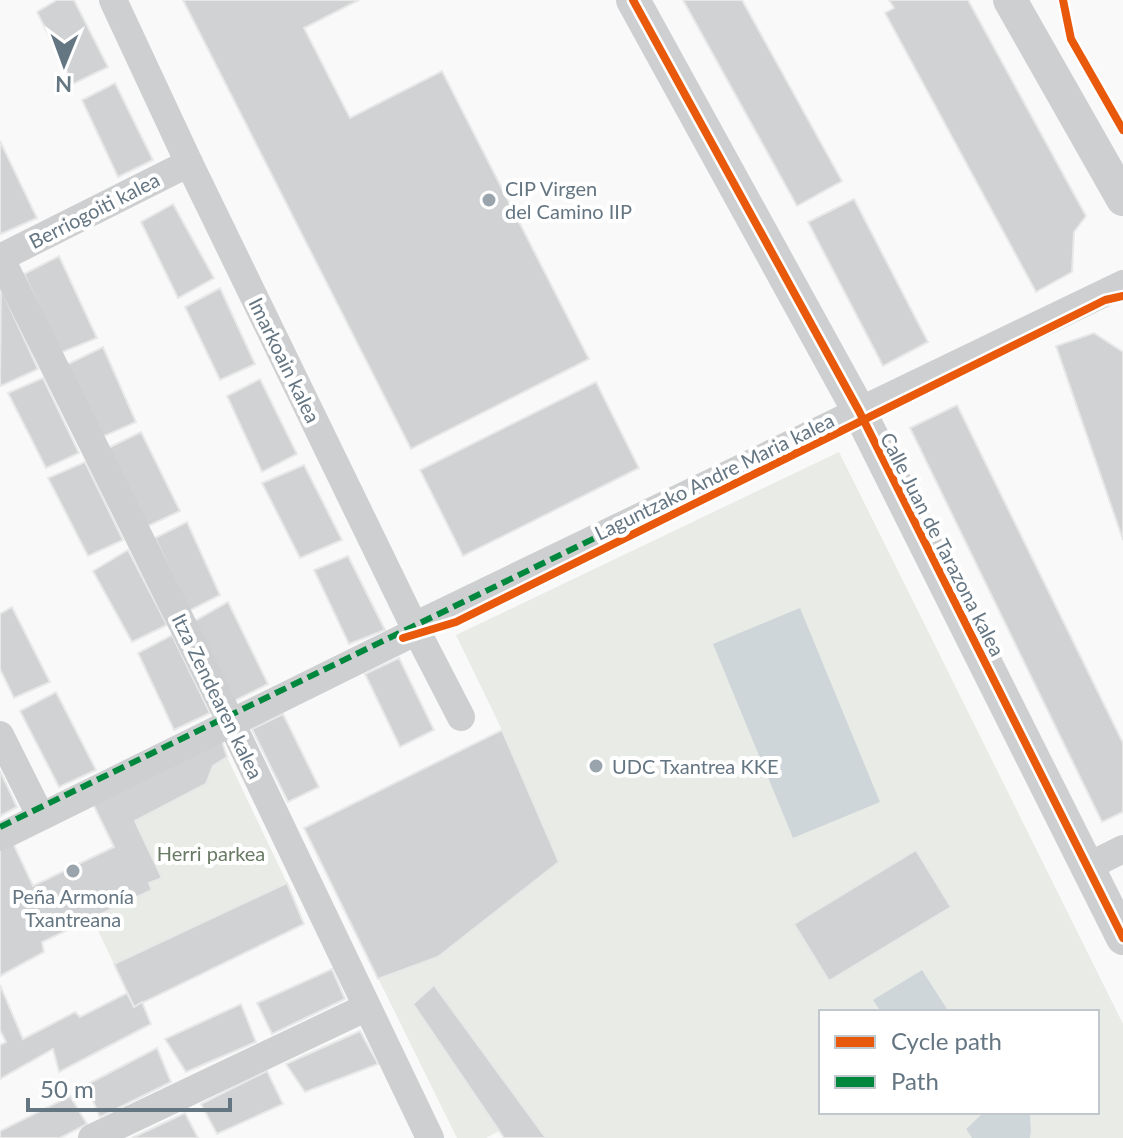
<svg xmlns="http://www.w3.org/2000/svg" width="1123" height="1138" viewBox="0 0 1123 1138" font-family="Lato,sans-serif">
	<rect width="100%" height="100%" fill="#f9f9f9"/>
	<g fill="#e8ebe6">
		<path d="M839,452L1123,1024V1138H1030L1031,1131L1030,1112H1097V1012H949L922,970L874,1001L881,1012H821V1112H984L966,1129L972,1138H504L499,1131L486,1138H457L304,828L502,730L456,635Z"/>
		<path d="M227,757L287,883L114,964L92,918L151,891L149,883L162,878L135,821L206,784L213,766Z"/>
	</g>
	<g fill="#ced6d9">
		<path d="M800,608L880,802L793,838L713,644Z"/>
		<path d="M922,970L949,1012H881L873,1000Z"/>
		<path d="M984,1112H1030L1031,1131L1030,1138H972L966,1129Z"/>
	</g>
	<g fill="#d0d2d3" stroke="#e8e8e8" stroke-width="2">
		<path d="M57,0H74L108,67L73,84L37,12Z"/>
		<path d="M183,0H359L304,28L350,118L442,71L589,359L411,449Z"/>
		<path d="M683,0H742L842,181L797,206Z"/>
		<path d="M889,0H968L1086,216L1074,232L1072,272L1036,292L885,13L894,8Z"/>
		<path d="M115,83L153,160L118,177L82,100Z"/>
		<path d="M0,141L37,218L1,234L0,233Z"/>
		<path d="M854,199L928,342L883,366L808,222Z"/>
		<path d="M173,204L214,278L178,298L141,222Z"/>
		<path d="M59,256L97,338L60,353L24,274Z"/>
		<path d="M1,288L38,369L1,386L0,383Z"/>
		<path d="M220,288L255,364L220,380L185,307Z"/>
		<path d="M1094,333L1123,352V540L1056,346Z"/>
		<path d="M103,347L136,422L102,437L66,365Z"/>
		<path d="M43,378L79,453L46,468L8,393Z"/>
		<path d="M260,379L297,454L262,472L227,396Z"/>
		<path d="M596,382L639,468L463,556L420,470Z"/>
		<path d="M957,405L1123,743V812L1102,822L910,428Z"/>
		<path d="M141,432L180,511L146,527L106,449Z"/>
		<path d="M85,462L123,540L88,556L48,478Z"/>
		<path d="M304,465L342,540L300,558L262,483Z"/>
		<path d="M187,522L220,595L189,611L155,538Z"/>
		<path d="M128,550L167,625L132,642L93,571Z"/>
		<path d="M348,556L385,630L349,644L314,570Z"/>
		<path d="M228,602L268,684L230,703L193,622Z"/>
		<path d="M12,607L50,682L14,698L0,669V614Z"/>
		<path d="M172,635L210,713L174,730L138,653Z"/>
		<path d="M399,658L434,730L400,747L365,674Z"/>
		<path d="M56,692L96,770L59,787L20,711Z"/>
		<path d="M283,714L319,787L288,802L252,729Z"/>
		<path d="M502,730L559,862L438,957L378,979L304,828Z"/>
		<path d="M222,741L227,757L213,766L206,784L135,821L162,878L149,883L152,890L42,942L44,952L0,976V847L12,841L33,886L114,847L92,802Z"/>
		<path d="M0,771L17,807L0,816Z"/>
		<path d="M916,850L951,907L829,981L794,924Z"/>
		<path d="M287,883L304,924L134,1007L114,964Z"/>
		<path d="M332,969L345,999L272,1034L257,1003Z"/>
		<path d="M0,985L23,1039L75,1012L80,1017L127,993L134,1007L142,1002L151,1024L59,1072L53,1049L0,1079V1045L6,1042L0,1030Z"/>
		<path d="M434,985L546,1138H504L413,1004Z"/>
		<path d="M241,1004L256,1042L186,1072L165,1039Z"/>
		<path d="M360,1031L378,1064L305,1092L286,1064Z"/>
		<path d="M157,1048L171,1082L100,1117L86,1085Z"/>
		<path d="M267,1071L283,1104L217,1134L201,1104Z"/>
		<path d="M70,1096L87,1124L60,1138H0V1131Z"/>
		<path d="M185,1113L198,1138H132Z"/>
	</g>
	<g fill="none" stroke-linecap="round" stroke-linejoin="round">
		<g stroke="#cecfd0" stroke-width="28">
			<path d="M113,0L189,163L414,626L461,717"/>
			<path d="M0,257L228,716L430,1138"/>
			<path d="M0,258L189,163"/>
			<path d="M414,626L1123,284"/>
			<path d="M0,735L37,809"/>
			<path d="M0,837L403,638"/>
			<path d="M1087,867L1123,849"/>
			<path d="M92,1138L367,1007"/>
		</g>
		<g stroke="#cecfd0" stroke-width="34">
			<path d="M633,0L859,411L1123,938"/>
			<path d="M1010,0L1123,199"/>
		</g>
		<path stroke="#00873e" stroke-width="6" stroke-dasharray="12 6" stroke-linecap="butt" d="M0,827L733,471"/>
		<defs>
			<g id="cycleway">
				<path d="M633,0L859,411L1123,938"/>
				<path d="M1063,0L1071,39L1123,130"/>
				<path d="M403,638L456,622L1091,307L1105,300L1123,296"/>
			</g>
		</defs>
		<use href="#cycleway" stroke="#fff" stroke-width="13"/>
		<use href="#cycleway" stroke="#e8590c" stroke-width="8"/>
	</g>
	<g fill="#99a4ac" stroke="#fff" stroke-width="3">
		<circle cx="489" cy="200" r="8"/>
		<circle cx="596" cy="766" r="8"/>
		<circle cx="73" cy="871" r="8"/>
	</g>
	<g text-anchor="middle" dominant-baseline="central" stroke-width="8" stroke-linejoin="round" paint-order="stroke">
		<g font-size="20" fill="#657683" stroke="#fff" text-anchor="start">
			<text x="505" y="188">CIP Virgen<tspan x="505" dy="23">del Camino IIP</tspan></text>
			<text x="612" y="766">UDC Txantrea KKE</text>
			<text x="73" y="896" text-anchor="middle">Peña Armonía<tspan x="73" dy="23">Txantreana</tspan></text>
		</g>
		<g font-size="20" fill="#657683" stroke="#fff">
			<text transform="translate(94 210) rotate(-27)">Berriogoiti kalea</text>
			<text transform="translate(285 360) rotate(64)">Imarkoain kalea</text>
			<text transform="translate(714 476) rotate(-26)">Laguntzako Andre Maria kalea</text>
			<text transform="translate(943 544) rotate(63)">Calle Juan de Tarazona kalea</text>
			<text transform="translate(218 696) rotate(64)">Itza Zendearen kalea</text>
		</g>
		<g font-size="20" fill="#687a64" stroke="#fff">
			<text x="211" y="853">Herri parkea</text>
		</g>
	</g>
	<rect x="819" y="1010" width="280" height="104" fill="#ffffff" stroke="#c1c8cd" stroke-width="2"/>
	<rect x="835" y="1036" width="40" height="12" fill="#e8590c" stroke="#c1c8cd" stroke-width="2"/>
	<text x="891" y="1050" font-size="24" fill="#657683">Cycle path</text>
	<rect x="835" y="1076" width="40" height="12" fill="#00873e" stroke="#c1c8cd" stroke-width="2"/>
	<text x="891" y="1090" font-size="24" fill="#657683">Path</text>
	<g transform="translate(64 64) rotate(181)" stroke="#ffffff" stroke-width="6" paint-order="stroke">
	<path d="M0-6L14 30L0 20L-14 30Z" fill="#657683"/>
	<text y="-12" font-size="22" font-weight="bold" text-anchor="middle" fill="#657683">N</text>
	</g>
	<path d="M28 1098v12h202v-12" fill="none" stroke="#657683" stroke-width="4"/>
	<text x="40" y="1098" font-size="24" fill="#657683" stroke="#ffffff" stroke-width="6" paint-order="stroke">50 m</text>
</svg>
